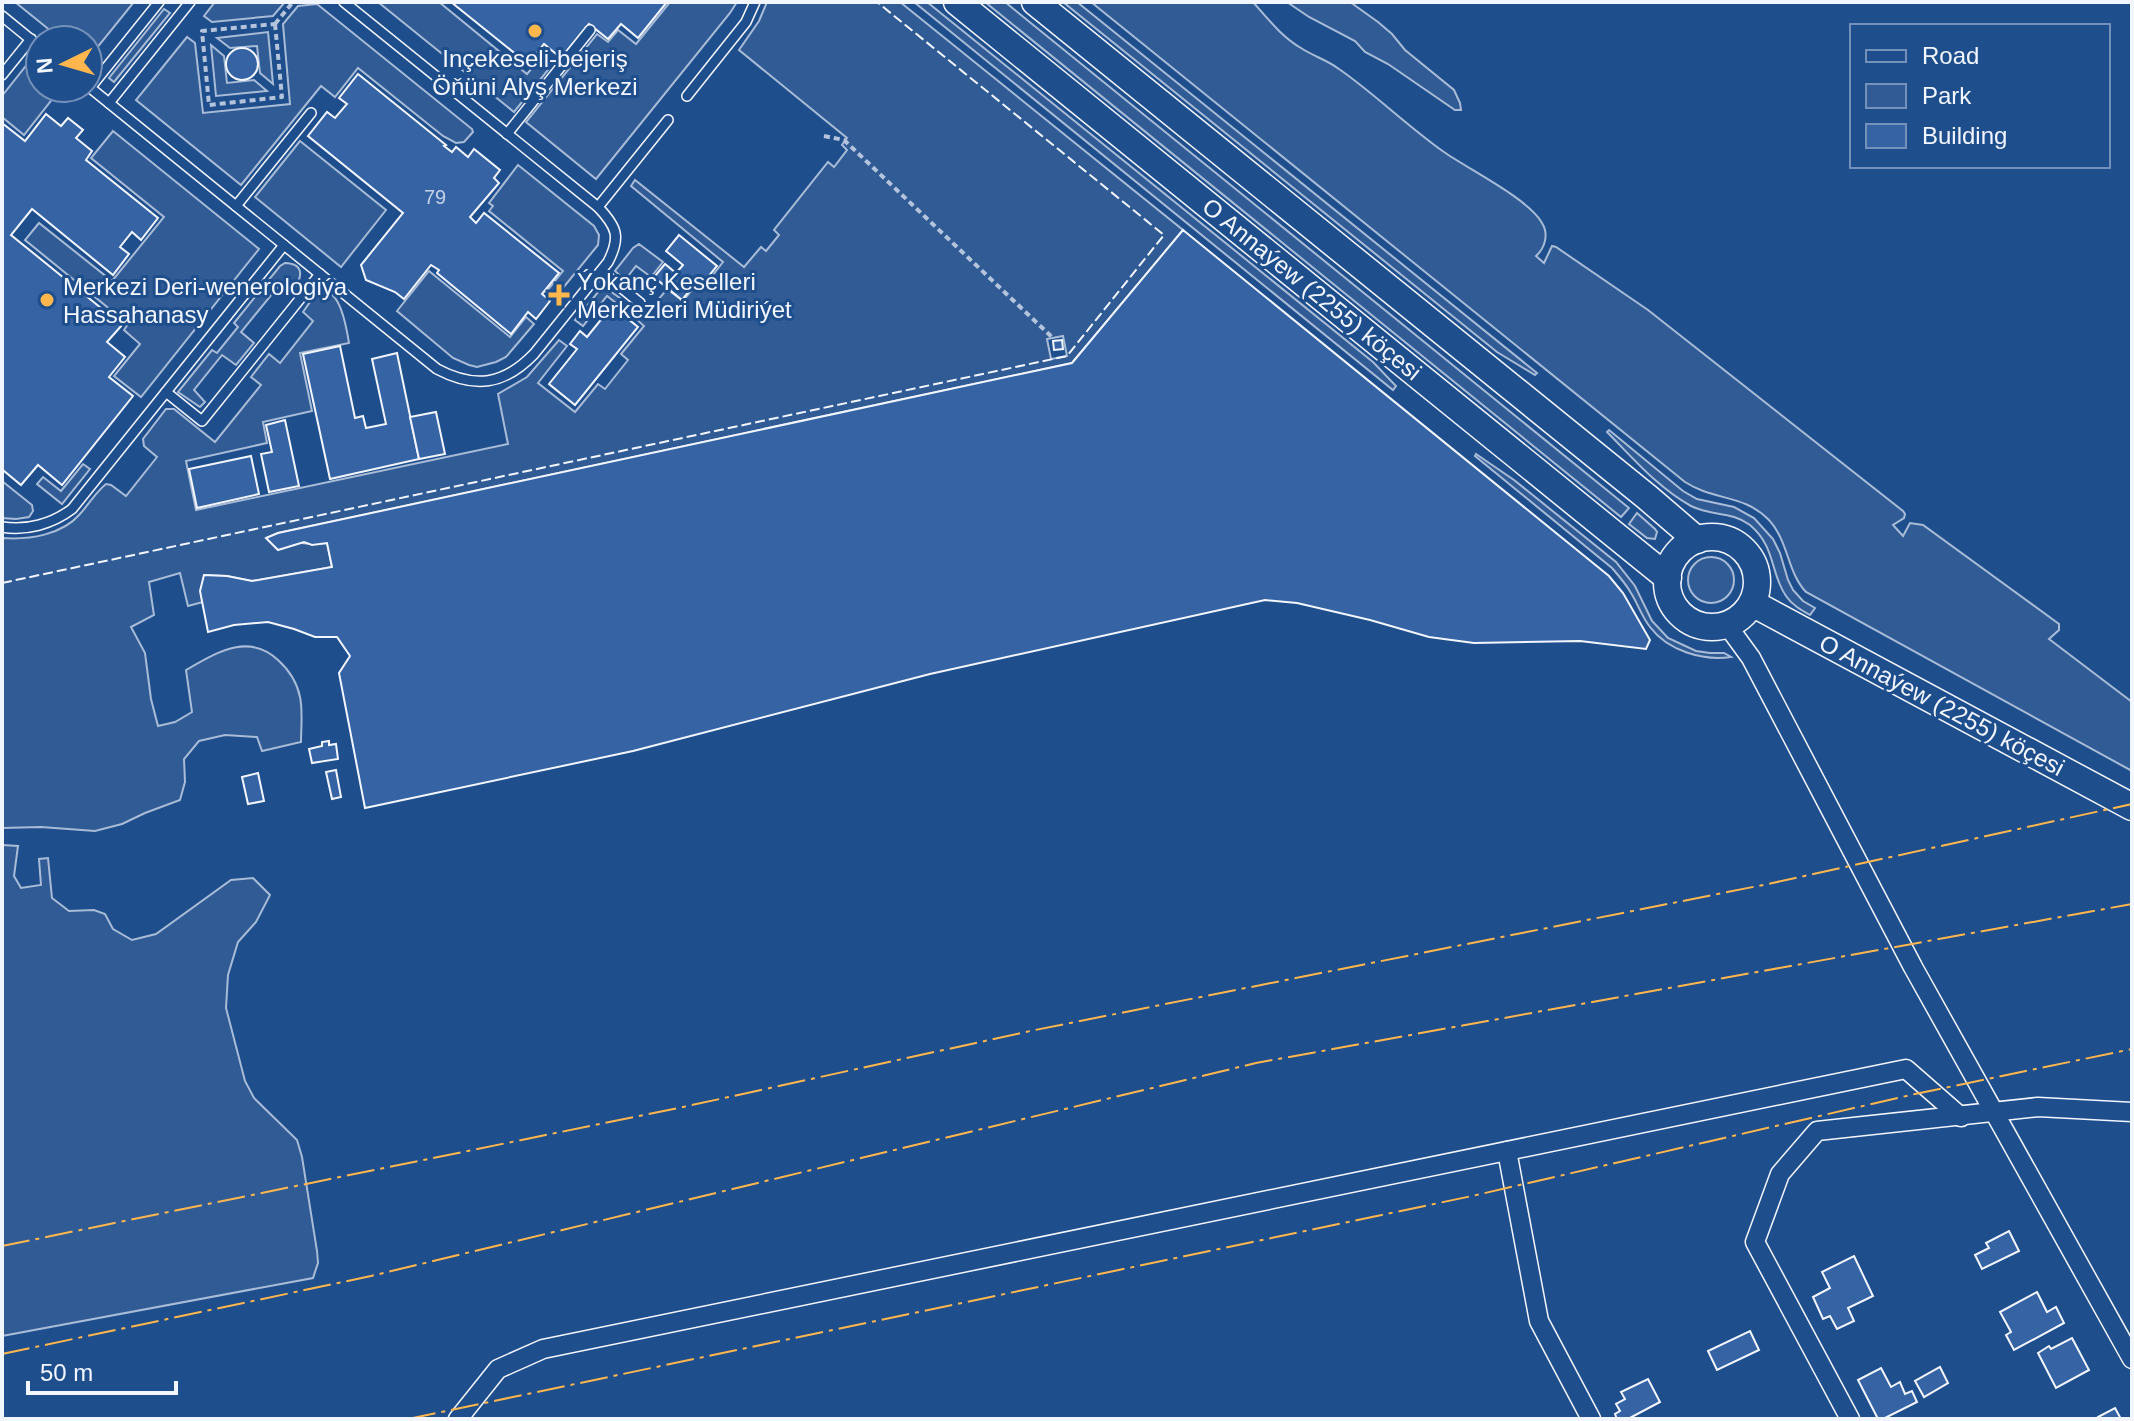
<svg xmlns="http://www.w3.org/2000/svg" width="2134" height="1421" viewBox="0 0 2134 1421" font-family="Helvetica,sans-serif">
	<rect width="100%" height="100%" fill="#1f4e8c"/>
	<g fill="#305b95" stroke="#a8bbd7" stroke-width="2" fill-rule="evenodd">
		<path d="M15,2H134L88,59V40H62Z"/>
		<path d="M215,2H285L273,16L212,22L204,16Z"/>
		<path d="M378,2H439L527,74L537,62L548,70L514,112Z"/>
		<path d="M670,2H737L730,13L596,179L526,122L597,34L608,42L618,30L636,44Z"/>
		<path d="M767,2H900L1183,230L1072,363L278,533L266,538C286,540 307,546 327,543L332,567L252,581L227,576L204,575L203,602L188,606L180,573L149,582L154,615L131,627L145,653L151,699L158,726L175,722L192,712L186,670C216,653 248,632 278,660C289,670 297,682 300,697C303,711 301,728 301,742L262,751L257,737L225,735L199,741L184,759L185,782L180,800L145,813L122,824L95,831L41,827L2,828V538C29,540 62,535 80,514C89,504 96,492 106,484L111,485L126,496L157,457L144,446L143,439L166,409H174L215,442L261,385L251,377L269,354L280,363L313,321L303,312C307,307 313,295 320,293C340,284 347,331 349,343L300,353L312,411L263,422L267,443L186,461L196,510L508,444L498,394L527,377L559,340L567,346L538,383L575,412L598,384L605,389L628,360L621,354L644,326L635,318L639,313L644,317L667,289L683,301L699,281L705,285L723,262L631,186L635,180L744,267L761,247L766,251L779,235L774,230L828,162L834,167L847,150L842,145L847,138L739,50L759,21ZM1063,336L1067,356L1051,359L1047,339Z"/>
		<path d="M914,2H927L1373,362L1396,386L1393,390Z"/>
		<path d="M985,2H1005L1629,508L1621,517Z"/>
		<path d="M1063,2H1077L1537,373L1535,375L1497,352Z"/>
		<path d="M1091,2H1253C1268,19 1282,37 1301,48C1313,56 1327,60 1339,69C1375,94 1407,126 1444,152C1468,169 1529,199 1542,223C1549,234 1545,248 1536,256L1544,263L1552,246L1556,247L1648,310L1903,511L1905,514L1904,518L1893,525L1903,536L1910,523L1923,525L2059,624V630L2049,639L2132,702V771L1806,592C1787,572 1789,542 1769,520C1744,494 1714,501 1685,482Z"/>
		<path d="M1287,2H1350L1378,22L1392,34L1405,50L1454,90L1460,103L1461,110H1455L1388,64L1365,52L1355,41L1309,17Z"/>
		<path d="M317,4L472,129L473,132L464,142L456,143L443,136L358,68L335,97L321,86L241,185L136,100L187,37L195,43L203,113L290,104L283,24L298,6Z"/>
		<path d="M164,9L170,13L114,82L109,78Z"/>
		<path d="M268,32L273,84L260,73L257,46L230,48L217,38Z"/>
		<path d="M211,45L224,56L227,83L254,80L267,91L216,96Z"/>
		<path d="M29,62L40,71V88H61L24,135L2,117V96Z"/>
		<path d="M113,131L259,249L141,397L114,376L140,344L124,330L128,324L25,240L39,223L112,281L164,217L91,158Z"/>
		<path d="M300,141L386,210L341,267L255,197Z"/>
		<path d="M518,165L594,226L599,235L598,245L554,299L546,292L563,271L489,211L493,206L489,203Z"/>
		<path d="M639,244L663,262L651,277L636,266L625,280L615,271L633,248Z"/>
		<path d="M285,263C306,264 302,279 292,291L281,283L241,332L254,343L236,365L222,355L194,390L205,402L200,407L178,392L212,350L217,353L238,327L234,323L280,266Z"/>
		<path d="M429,271L510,337L526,317L534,324L506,357L496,362L477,367L469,365L453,358L397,311Z"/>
		<path d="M603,286L624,301L620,306L607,296L583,326L575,320Z"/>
		<path d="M1609,430L1683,491L1697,499L1734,507L1754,518L1773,539L1780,553L1788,580L1793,590L1803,601L1815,608L1810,615C1801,610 1792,605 1786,596C1770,573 1776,547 1750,525C1732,511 1710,516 1691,506C1658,488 1633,458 1607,432Z"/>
		<path d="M1476,454L1514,480L1616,562L1635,586L1652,621L1668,638L1696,651L1710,653H1724L1731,657C1703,661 1668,651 1650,627C1642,617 1638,604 1631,593C1626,584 1619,576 1612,568L1475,456Z"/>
		<path d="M83,464L90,469L62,504L37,484L43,477L61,491Z"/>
		<path d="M2,481L32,505L33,511L29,517L16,519L2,518Z"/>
		<path d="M1637,513L1655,529L1657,532L1655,539L1647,538L1629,524Z"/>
		<circle cx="1711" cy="580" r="23"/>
		<path d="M2,845L18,846L14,876L21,888L41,885L39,859L48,858L52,898L69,911L94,910L105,914L113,929L132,940L156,934L231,880L253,878L270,895L256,922L238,942L228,975L226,1008L245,1081L254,1098L297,1140L302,1157L317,1251L318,1263L313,1278L2,1336Z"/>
	</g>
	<g fill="#3563a3" stroke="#f2f6ff" stroke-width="2">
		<path d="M451,2H667L638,38L621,24L608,39L589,24L561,58L544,44L528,64Z"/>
		<circle cx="242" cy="64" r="16"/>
		<path d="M358,74L446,145L444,146L452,152L456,147L468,157L474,149L500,170L494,178L499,183L470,217L476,223L484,213L559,273L542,294L550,301L536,319L528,312L511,334L437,273L439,270L431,265L404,299L395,292L366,280L361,265L403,213L308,136L327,112L335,118L347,104L339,98Z"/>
		<path d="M46,114L61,126L68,118L83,130L76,138L92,151L86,160L158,218L141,240L132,232L120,247L129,254L113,275L32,209L11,235L122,325L107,342L125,357L109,377L133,396L62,485L38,465L21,485L4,471L2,474V123L25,141Z"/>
		<path d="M1183,230L1609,576L1623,593L1650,640L1646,649L1580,641L1474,643L1429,637L1370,620L1297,603L1265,600L930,674L633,751L365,808L339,673L350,656L337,637H315L294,629L268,622L234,625L208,632L200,591L204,575L227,576L252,581L332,567L327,543L312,545L304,542L278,550L266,538L278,533L1072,363Z"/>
		<path d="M679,235L717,266L704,282L700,278L682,300L654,277L665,264L676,273L683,265L666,251Z"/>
		<path d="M612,306L621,313L626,308L632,312L627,318L638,327L575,405L549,384L577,349L570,344L580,331L587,337Z"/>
		<path d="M1062,340L1063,349L1054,350L1053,341Z"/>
		<path d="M340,346L355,418L363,416L366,428L386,424L372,359L397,353L419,459L330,479L303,354Z"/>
		<path d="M436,412L445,454L419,459L410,417Z"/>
		<path d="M285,420L299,486L269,492L261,454L272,452L266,425Z"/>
		<path d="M251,456L259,494L197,508L189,469Z"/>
		<path d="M329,741V745L336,744L338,759L312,763L309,749L322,746V742Z"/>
		<path d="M336,770L341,797L332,799L326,772Z"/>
		<path d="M258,773L264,801L248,804L242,777Z"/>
		<path d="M2009,1231L2019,1251L1982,1269L1975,1255L1989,1248L1986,1243Z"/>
		<path d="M1854,1256L1873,1296L1848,1308L1854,1321L1837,1329L1830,1316L1823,1319L1813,1297L1830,1288L1822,1272Z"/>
		<path d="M2037,1292L2047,1312L2056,1307L2064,1323L2014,1350L2006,1335L2011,1332L2000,1312Z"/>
		<path d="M1750,1331L1759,1350L1717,1370L1708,1351Z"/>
		<path d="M2072,1338L2089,1370L2056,1388L2038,1353L2049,1346L2051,1349Z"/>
		<path d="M1940,1367L1948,1383L1924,1397L1915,1381Z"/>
		<path d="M1881,1368L1891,1387L1900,1382L1905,1394L1912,1391L1917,1402L1883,1419H1878L1858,1380Z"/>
		<path d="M1648,1379L1660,1402L1628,1419H1617L1615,1414L1620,1411L1616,1404L1625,1399L1621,1392Z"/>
		<path d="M2115,1408L2121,1419H2099L2098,1417Z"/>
	</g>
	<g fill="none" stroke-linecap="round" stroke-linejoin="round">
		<defs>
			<g id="service">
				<path d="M2,16L40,47"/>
				<path d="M2,75L31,39"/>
				<path d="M88,86L437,369C475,389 504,385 534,354L608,262C621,237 617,227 598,207L344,2"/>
				<path d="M90,88L159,2"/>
				<path d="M687,96L746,22L755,2"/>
				<path d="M109,103L190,2"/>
				<path d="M507,134L590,30"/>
				<path d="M236,206L311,113"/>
				<path d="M598,207L668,120"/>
				<path d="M601,271L640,303"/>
				<path d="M166,392L202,421L320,274"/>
				<path d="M2,527C27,531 52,524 72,509L284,245"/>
			</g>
			<g id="minor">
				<path d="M1727,625L1751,658L1913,967L2132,1359"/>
				<path d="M1507,1151L1539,1321L1591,1419"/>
				<path d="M458,1419L498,1369L543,1349L1906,1069L1961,1117"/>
				<path d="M1850,1419L1755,1242L1780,1174L1817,1131L2038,1107L2132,1112"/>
			</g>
			<g id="secondary">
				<path d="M957,2L1668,578"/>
				<path d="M1035,2L1647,497L1697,540"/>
				<circle cx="1712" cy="582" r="45"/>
				<path d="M1752,603L2132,807"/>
			</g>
		</defs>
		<use href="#service" stroke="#f2f6ff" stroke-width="12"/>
		<use href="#minor" stroke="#f2f6ff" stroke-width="21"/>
		<use href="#secondary" stroke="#f2f6ff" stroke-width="29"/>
		<g stroke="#b3c4dc" stroke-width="4" stroke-dasharray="6 4" stroke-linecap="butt">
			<path d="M275,24L282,97L209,105L202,31Z"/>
			<path d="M275,24L293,2"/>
			<path d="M824,136L844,140L1054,339"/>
		</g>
		<use href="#service" stroke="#1f4e8c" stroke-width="9"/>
		<use href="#minor" stroke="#1f4e8c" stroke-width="18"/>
		<use href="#secondary" stroke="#1f4e8c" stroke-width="26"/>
		<path stroke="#f2f6ff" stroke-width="2" stroke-dasharray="10 4" stroke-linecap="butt" d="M2,583L1067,356L1164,235L877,2"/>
		<g stroke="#ffb74d" stroke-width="2" stroke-dasharray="28 6 4 6" stroke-linecap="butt">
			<path d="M2,1246L683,1107L1035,1030L1768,884L2132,804"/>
			<path d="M2,1354L371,1276L1256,1063L2132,904"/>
			<path d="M408,1419L1472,1196L1915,1094L2132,1049"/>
		</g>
	</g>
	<g fill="#ffb74d" stroke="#1f4e8c" stroke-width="3">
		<circle cx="535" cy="31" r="8"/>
		<path d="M555 283h8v8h8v8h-8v8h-8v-8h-8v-8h8z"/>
		<circle cx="47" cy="300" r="8"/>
	</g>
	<g text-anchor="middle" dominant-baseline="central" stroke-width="6" stroke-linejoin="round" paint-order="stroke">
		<g font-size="20" fill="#c3d1e8">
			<text x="435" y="197">79</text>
		</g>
		<g font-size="24" fill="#f2f6ff" stroke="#1f4e8c" text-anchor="start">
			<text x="535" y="58" text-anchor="middle">Inçekeseli-bejeriş<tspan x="535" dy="28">Öňüni Alyş Merkezi</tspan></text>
			<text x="577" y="281">Ýokanç Keselleri<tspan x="577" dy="28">Merkezleri Müdiriýet</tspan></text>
			<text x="63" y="286">Merkezi Deri-wenerologiýa<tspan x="63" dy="28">Hassahanasy</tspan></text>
		</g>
		<g font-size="24" fill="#f2f6ff" stroke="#1f4e8c">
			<text transform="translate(1312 289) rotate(39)">O Annaýew (2255) köçesi</text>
			<text transform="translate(1942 705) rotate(28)">O Annaýew (2255) köçesi</text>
		</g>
	</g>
	<rect width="2134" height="1421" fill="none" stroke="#f2f6ff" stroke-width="8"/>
	<rect x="1850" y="24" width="260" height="144" fill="#1f4e8c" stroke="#7391ba" stroke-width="2"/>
	<rect x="1866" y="50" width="40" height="12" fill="#1f4e8c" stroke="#7391ba" stroke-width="2"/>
	<text x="1922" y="64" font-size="24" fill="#f2f6ff">Road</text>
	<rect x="1866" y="84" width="40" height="24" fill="#305b95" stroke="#7391ba" stroke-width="2"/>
	<text x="1922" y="104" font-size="24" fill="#f2f6ff">Park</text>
	<rect x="1866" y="124" width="40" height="24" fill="#3563a3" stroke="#7391ba" stroke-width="2"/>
	<text x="1922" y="144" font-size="24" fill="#f2f6ff">Building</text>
	<g transform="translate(64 64) rotate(265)"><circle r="38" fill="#1f4e8c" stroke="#7391ba" stroke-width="2"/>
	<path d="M0-6L14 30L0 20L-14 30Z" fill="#ffb74d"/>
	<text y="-12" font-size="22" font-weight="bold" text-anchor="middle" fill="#f2f6ff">N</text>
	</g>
	<path d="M28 1381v12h148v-12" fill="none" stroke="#f2f6ff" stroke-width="4"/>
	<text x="40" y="1381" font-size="24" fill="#f2f6ff" stroke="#1f4e8c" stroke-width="6" paint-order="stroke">50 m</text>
</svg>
